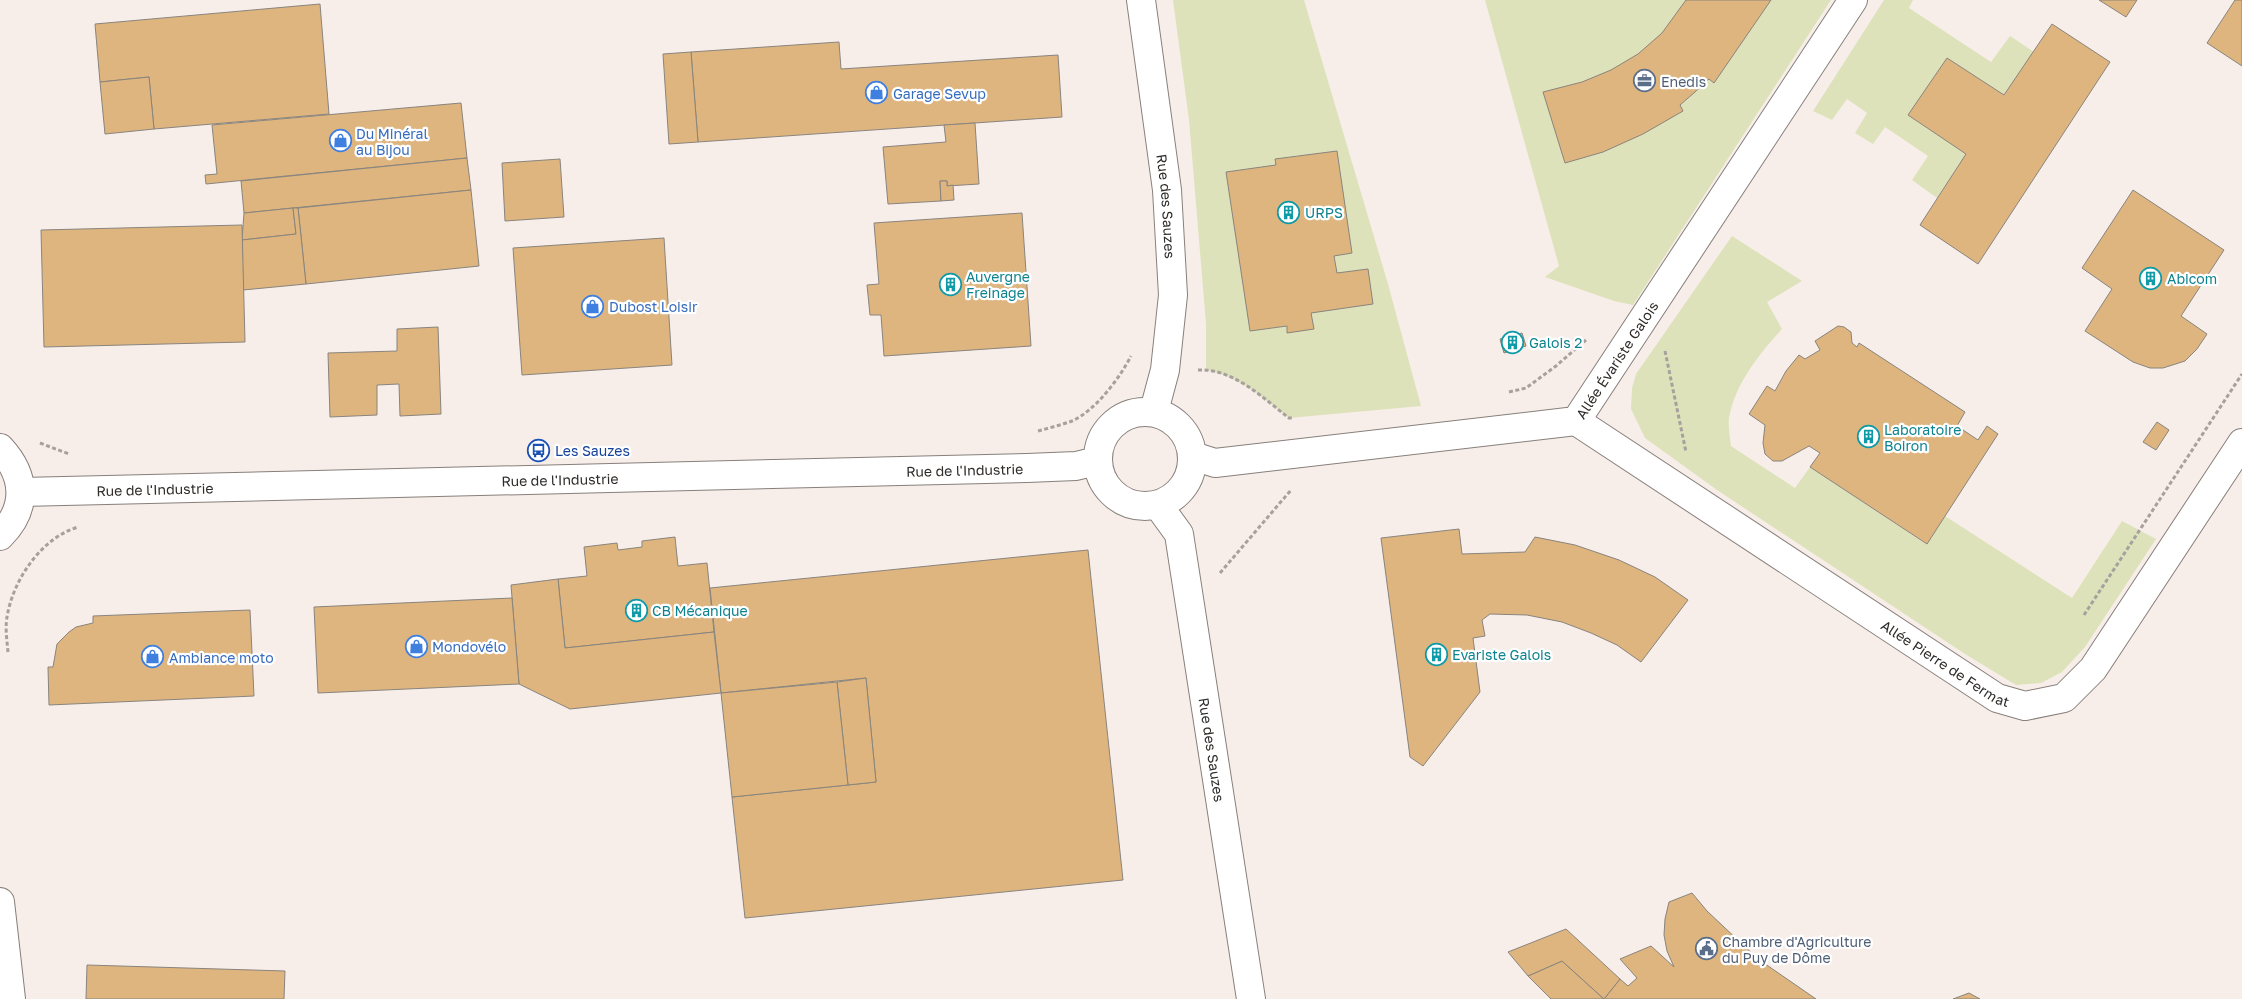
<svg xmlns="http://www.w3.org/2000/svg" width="2242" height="999" viewBox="0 0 2242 999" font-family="'Golos Text',sans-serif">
	<rect width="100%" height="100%" fill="#f7eeea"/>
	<g fill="#dee2ba">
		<path d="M1173,0H1304L1388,284L1421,406L1289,418C1263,398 1239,376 1206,370V324L1189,120Z"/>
		<path d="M1485,0H1831L1633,305L1614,301L1545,277L1559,266Z"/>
		<path d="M1884,0H1913L1909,8L1991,62L2010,36L2034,52L2004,95L1947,58L1909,115L1966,154L1937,198L1912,180L1928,156L1885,127L1873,144L1855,133L1867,113L1847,99L1832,120L1813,111Z"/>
		<path d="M1732,236L1802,281L1767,302L1782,329C1759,354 1735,384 1729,418C1728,427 1730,437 1731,446L1795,488L1810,467L1926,544L1945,516L2072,598L2122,521L2156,539L2085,647L2062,672L2041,683L2016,685L1965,654L1717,490L1645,438L1631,409L1632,388L1636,374Z"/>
	</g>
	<g fill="#deb57f" stroke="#89847d">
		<path d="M1686,0H1771L1714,83L1709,79L1695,92L1680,105L1683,111L1643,134L1603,152L1565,163L1543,92L1582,82L1611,70L1638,54L1662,33Z"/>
		<path d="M2099,0H2137L2126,17Z"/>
		<path d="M2235,0H2242V66L2207,43Z"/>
		<path d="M320,4L329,114L154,129L149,77L100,82L95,24Z"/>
		<path d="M2052,24L2110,62L1978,264L1920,225L1966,154L1908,115L1947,58L2004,95Z"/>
		<path d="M839,42L841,69L1058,55L1062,117L698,142L691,52Z"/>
		<path d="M691,52L698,142L669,144L663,54Z"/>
		<path d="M149,77L154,129L105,134L100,82Z"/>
		<path d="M461,103L467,158L206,184L205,175L217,174L212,125Z"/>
		<path d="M975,123L979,184L947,186V181H940L941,201L888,204L883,147L946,142L944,125Z"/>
		<path d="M1337,151L1352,253L1334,256L1337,273L1368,269L1373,304L1311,313L1314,329L1287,333V326L1250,331L1226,172L1276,165L1275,159Z"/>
		<path d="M467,158L471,190L244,213L241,181Z"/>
		<path d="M560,159L564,217L505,221L502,163Z"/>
		<path d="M940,181H947V186L953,185L954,200L941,201Z"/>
		<path d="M471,190L479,266L306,284L298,208Z"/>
		<path d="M2133,190L2224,250L2181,316L2207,334L2197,349L2185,361L2163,368H2150L2133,362L2085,331L2112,289L2082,268Z"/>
		<path d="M293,208L296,234L242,240L244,213Z"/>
		<path d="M293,208H298L306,284L243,290L242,240L296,234Z"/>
		<path d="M1022,213L1031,346L884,356L881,315H870L867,285L879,284L874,223Z"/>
		<path d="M242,225L245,342L44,347L41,230Z"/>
		<path d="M664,238L672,365L522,375L513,248Z"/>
		<path d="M1838,326L1844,327L1851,332L1852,343L1857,347L1859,343L1965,412L1957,426L1978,440L1987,426L1998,434L1927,544L1810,467L1820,453L1809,446L1782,461H1773L1765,454L1763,443L1765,425L1749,414L1767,386L1775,391L1786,371L1799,355L1805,359L1820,350L1815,341Z"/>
		<path d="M438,327L441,414L400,416L399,384L377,385V415L330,417L328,353L397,351V329Z"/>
		<path d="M1522,333L1526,346L1504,353L1500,339Z"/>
		<path d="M2157,422L2169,430L2156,450L2143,442Z"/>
		<path d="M1459,529L1462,554L1525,552L1535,537L1575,545L1619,560L1655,577L1688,600L1641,662L1617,645L1591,633L1562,622L1527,615L1490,614L1482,620L1485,636L1473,638L1480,692L1423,766L1410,757L1381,538Z"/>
		<path d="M675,537L678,566L707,563L714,632L565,648L558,579L587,576L584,547L617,543L618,550L642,547V541Z"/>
		<path d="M1088,550L1123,880L745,918L732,797L876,782L866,678L721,693L710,588Z"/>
		<path d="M558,579L565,648L714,632L721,693L570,709L519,684L511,585Z"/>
		<path d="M512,598L519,684L318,693L314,607Z"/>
		<path d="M250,610L254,696L49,705L48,667H53L57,644L69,632L76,627L93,623V616Z"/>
		<path d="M866,678L876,782L848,785L837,682Z"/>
		<path d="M837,682L848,785L732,797L721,693Z"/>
		<path d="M1692,893L1707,911L1758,959L1816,999H1551L1528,976L1562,961L1604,999L1620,979L1628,986L1637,978L1620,959L1651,946L1674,967L1667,951L1664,935L1665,919L1669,902Z"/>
		<path d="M1566,929L1620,979L1604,999L1562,961L1528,976L1508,952Z"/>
		<path d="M87,965L285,971L284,999H86Z"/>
		<path d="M1969,993L1980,999H1953Z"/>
	</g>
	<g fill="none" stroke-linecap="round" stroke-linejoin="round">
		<defs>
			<g id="minor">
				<path id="s1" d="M1141,0L1167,190L1173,295L1165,370L1154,411"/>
				<circle cx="1145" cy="459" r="47"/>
				<path id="s2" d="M1576,421L1997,698L2025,706L2064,698L2093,669L2242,443"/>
				<path d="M0,448C26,476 28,508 0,536"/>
				<path id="s3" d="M1193,456L1215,463L1576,421L1853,0"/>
				<path id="s4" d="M21,492L1027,468L1076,466L1097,461"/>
				<path id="s5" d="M1158,505L1179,534L1251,999"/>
				<path d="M0,902L11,999"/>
			</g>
		</defs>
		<use href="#minor" stroke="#877f7b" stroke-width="30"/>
		<g stroke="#a7a09d" stroke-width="3" stroke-dasharray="4 2.5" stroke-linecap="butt">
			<path d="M1665,351L1686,452"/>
			<path d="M1198,370C1233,368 1263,398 1289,418H1293"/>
			<path d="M1509,392L1526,388L1556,366L1586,340"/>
			<path d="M1038,431C1049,428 1061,425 1072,421C1096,410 1119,379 1131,356"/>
			<path d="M40,443L69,454"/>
			<path d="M1220,573L1291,490"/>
			<path d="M2084,615L2242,374"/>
			<path d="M8,652C7,641 5,628 7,617C13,580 41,538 78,527"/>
		</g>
		<use href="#minor" stroke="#fff" stroke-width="28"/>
	</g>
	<defs>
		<symbol id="office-ring" viewBox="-11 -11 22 22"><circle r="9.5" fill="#fff" stroke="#5c6f8a" stroke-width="1.5"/><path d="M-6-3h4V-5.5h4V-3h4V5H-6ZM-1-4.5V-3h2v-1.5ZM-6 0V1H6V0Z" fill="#5c6f8a"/></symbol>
		<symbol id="shop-ring" viewBox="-11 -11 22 22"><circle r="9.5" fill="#fff" stroke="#3f7fe0" stroke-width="1.5"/><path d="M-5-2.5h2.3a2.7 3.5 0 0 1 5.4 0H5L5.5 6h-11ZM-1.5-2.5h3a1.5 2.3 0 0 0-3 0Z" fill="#3f7fe0"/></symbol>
		<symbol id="building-ring" viewBox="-11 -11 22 22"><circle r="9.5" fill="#fff" stroke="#0f9aa8" stroke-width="1.5"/><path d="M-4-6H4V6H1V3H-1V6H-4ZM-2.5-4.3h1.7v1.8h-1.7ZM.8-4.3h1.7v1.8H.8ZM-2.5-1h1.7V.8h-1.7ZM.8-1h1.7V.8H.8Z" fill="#0f9aa8"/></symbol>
		<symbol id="bus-ring" viewBox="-11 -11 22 22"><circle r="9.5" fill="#fff" stroke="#1a4fb4" stroke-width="1.5"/><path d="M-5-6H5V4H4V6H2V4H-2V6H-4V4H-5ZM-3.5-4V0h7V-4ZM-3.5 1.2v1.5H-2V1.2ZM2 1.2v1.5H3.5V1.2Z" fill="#1a4fb4"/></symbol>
		<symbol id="civic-ring" viewBox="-11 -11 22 22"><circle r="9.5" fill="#fff" stroke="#5c6f8a" stroke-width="1.5"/><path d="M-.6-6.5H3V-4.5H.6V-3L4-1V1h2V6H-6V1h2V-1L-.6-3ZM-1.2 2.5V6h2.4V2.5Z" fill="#5c6f8a"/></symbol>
	</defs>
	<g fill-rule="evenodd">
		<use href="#office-ring" x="1632" y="68" width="25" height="25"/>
		<use href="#shop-ring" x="864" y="80" width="25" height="25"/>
		<use href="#shop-ring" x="328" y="128" width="25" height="25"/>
		<use href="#building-ring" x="1276" y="200" width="25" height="25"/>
		<use href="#building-ring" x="2138" y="266" width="25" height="25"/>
		<use href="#building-ring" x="938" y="272" width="25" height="25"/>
		<use href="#shop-ring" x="580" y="294" width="25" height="25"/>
		<use href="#building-ring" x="1500" y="330" width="25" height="25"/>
		<use href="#building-ring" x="1856" y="424" width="25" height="25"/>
		<use href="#bus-ring" x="526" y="438" width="25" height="25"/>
		<use href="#building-ring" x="624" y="598" width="25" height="25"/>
		<use href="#shop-ring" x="404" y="634" width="25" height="25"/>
		<use href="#building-ring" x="1424" y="642" width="25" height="25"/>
		<use href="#shop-ring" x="140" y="644" width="25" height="25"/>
		<use href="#civic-ring" x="1694" y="936" width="25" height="25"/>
	</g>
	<g text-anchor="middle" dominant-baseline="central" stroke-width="4.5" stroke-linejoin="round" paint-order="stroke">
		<g font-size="14" fill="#4e5e75" stroke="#fff" text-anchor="start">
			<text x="1661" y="81">Enedis</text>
			<text x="1722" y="941">Chambre d'Agriculture<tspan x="1722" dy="16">du Puy de Dôme</tspan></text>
		</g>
		<g font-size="14" fill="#366cbe" stroke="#fff" text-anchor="start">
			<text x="893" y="93">Garage Sevup</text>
			<text x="356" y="133">Du Minéral<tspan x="356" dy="16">au Bijou</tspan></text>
			<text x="609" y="306">Dubost Loisir</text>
			<text x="432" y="646">Mondovélo</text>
			<text x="169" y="657">Ambiance moto</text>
		</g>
		<g font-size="14" fill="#2e2b29" stroke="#fff">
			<text stroke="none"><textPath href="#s1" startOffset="208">Rue des Sauzes</textPath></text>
			<text stroke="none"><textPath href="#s3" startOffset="460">Allée Évariste Galois</textPath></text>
			<text stroke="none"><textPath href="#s4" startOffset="944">Rue de l'Industrie</textPath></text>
			<text stroke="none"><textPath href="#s4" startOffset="539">Rue de l'Industrie</textPath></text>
			<text stroke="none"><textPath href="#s4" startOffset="134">Rue de l'Industrie</textPath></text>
			<text stroke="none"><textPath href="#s2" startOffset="442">Allée Pierre de Fermat</textPath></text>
			<text stroke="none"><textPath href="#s5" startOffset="254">Rue des Sauzes</textPath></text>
		</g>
		<g font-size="14" fill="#0d838f" stroke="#fff" text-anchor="start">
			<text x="1305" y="212">URPS</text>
			<text x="966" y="276">Auvergne<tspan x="966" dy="16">Freinage</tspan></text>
			<text x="2167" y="278">Abicom</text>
			<text x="1529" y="342">Galois 2</text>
			<text x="1884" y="429">Laboratoire<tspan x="1884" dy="16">Boiron</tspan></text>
			<text x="652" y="610">CB Mécanique</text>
			<text x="1452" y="654">Evariste Galois</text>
		</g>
		<g font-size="14" fill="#164399" stroke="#fff" text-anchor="start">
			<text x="555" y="450">Les Sauzes</text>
		</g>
	</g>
</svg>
